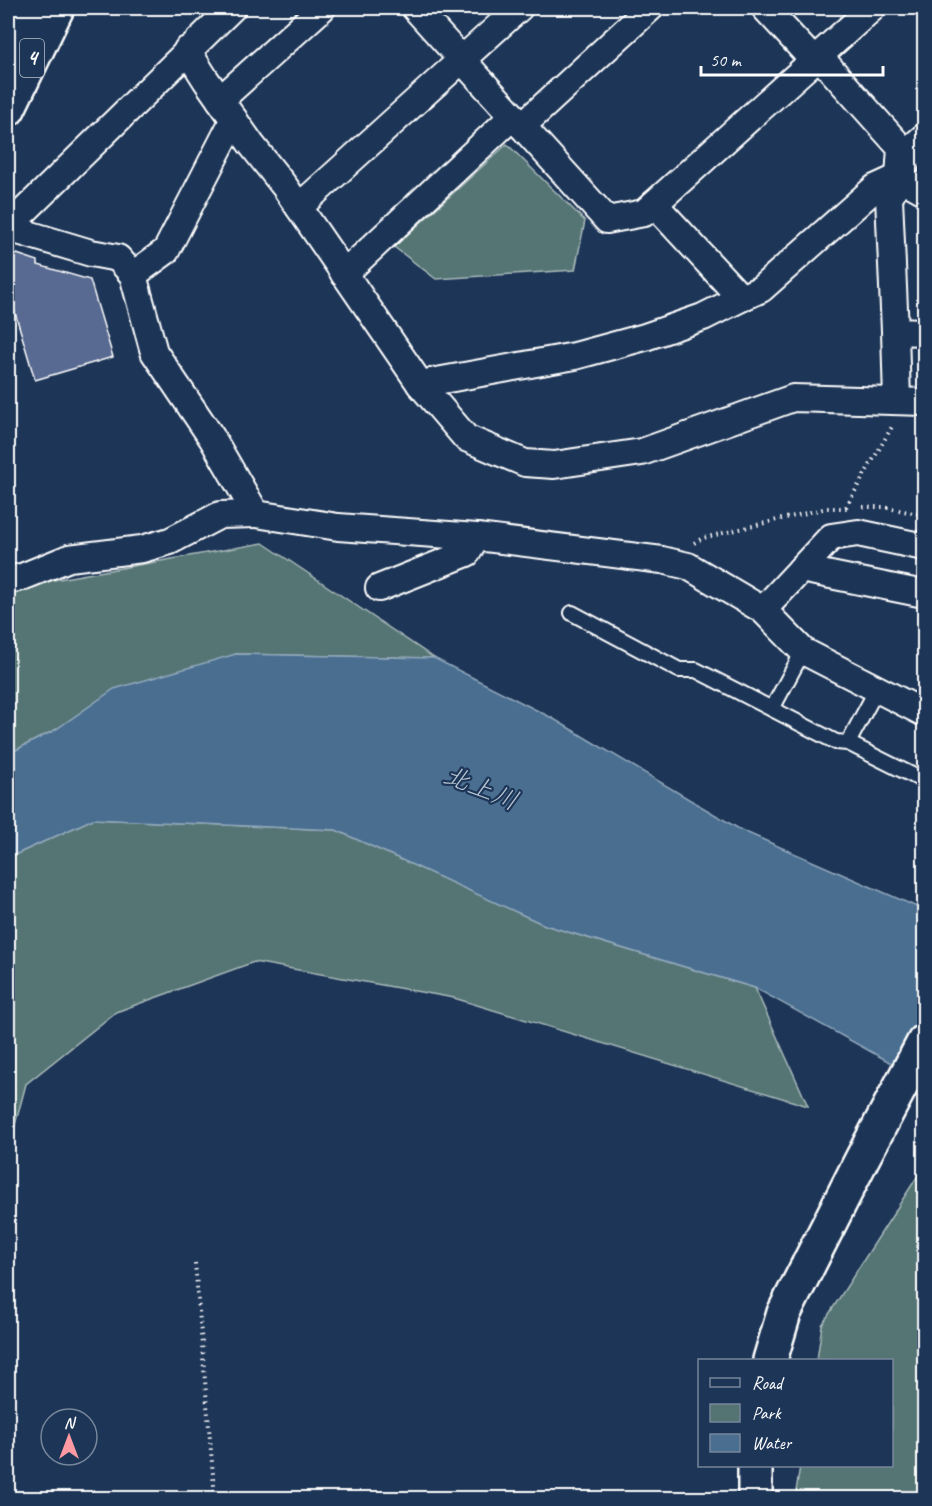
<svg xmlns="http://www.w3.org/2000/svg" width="932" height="1506" viewBox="0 0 932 1506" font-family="Caveat,'Klee One',sans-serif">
	<rect width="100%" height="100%" fill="#1d3557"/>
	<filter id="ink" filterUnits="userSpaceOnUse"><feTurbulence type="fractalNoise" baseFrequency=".0167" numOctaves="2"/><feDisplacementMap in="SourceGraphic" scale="12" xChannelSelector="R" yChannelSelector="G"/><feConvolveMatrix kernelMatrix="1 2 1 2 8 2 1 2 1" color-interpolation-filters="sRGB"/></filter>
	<g filter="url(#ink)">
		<g fill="#547474" stroke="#aababa" stroke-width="1.5">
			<path d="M507,144L585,221L575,270L436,279L394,247Z"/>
			<path d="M263,543L434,658L236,654L55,730L8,754V588Z"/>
			<path d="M93,819L336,830L545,925L755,988L808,1106L454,998L254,962L116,1012L26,1084L8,1151V858Z"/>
			<path d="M924,1166V1498H795L800,1466H892V1360H817L822,1325Z"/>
		</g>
		<path fill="#496e90" stroke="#92a8bc" stroke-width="1.5" d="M236,654L434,658L552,718L741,830L924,910V1081L755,988L545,925L336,830L93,819L8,858V754L55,730L114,689Z"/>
		<path fill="#596a91" stroke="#fff" stroke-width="1.5" d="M8,251L38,261V265L90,280L113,357L35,380L8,289Z"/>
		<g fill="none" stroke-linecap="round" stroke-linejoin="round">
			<defs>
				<g id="service">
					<path d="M572,613L679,670H696L772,709"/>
					<path d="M803,651L772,709L836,742L848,743"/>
					<path d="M877,689L848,743L924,781"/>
				</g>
				<g id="minor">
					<path d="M415,8L607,220L644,213L872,8"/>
					<path d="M765,8L813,60"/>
					<path d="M187,50L206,80L251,144L285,187L420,384L466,438L525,463L554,465L642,452L793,398L924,402"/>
					<path d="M818,55L901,148L899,177L889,198L895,331L924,332"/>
					<path d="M220,100L322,8"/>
					<path d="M522,126L650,8"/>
					<path d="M924,137L915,145L899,177L924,191"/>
					<path d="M654,204L741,298L761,289L875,188L899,177"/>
					<path d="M299,207L519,8"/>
					<path d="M8,227L232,8"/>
					<path d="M8,228L91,253L118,258L133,275L154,352L212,438L256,514L338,527L477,537L662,560L688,566L763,610L803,651L924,713"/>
					<path d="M344,274L513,116"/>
					<path d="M133,275L166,251L234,119"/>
					<path d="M895,331L897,401"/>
					<path d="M420,384L575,356L645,337L703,317L741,298"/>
					<path d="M801,569L924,594"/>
					<path d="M8,580L22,577L69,558L142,549L170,541L220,515L256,514"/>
					<path d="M379,588L467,553L477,537"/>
					<path d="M763,610L831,537L858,533L924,547"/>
				</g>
				<g id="tertiary">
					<path d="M770,1360L784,1313L862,1159L924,1042"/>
					<path d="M755,1498V1466"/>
				</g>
				<g id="trunk">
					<path d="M8,48L27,8"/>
					<path d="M8,109L57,8"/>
				</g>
			</defs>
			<use href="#service" stroke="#fff" stroke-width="18"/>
			<use href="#minor" stroke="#fff" stroke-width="30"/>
			<use href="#tertiary" stroke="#fff" stroke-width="38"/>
			<use href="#trunk" stroke="#fff" stroke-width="38"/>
			<g stroke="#fff" stroke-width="4" stroke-dasharray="1.5 4.5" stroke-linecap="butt">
				<path d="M846,507L893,425"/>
				<path d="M863,507H883L924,515"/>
				<path d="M694,543L703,538L827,508H847"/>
				<path d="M195,1263L215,1498"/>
			</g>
			<use href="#service" stroke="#1d3557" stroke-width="14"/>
			<use href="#minor" stroke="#1d3557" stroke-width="26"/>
			<use href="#tertiary" stroke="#1d3557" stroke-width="33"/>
			<use href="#trunk" stroke="#1d3557" stroke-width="33"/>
		</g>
	</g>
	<g text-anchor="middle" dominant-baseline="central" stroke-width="4.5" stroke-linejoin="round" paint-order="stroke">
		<rect fill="#1d3557" stroke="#bbc2cd" stroke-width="1.5" x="20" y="39" width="24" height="38" rx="4.5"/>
		<g font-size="22" font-weight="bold" fill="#fff">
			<text x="32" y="58">4</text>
		</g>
		<g font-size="26" font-style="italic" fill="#b6c5d3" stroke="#1d3557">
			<text transform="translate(481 788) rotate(22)">北上川</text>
		</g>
	</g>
	<rect width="932" height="1506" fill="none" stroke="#1d3557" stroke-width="30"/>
	<rect x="15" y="15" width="902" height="1476" fill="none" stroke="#fff" stroke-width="2" filter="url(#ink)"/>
	<rect x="698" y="1359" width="195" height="108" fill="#1d3557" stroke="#77869a" stroke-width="1.5"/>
	<rect x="710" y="1378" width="30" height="9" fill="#1d3557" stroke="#77869a" stroke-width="1.5"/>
	<text x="752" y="1389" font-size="18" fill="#ffffff">Road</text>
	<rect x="710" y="1404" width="30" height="18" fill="#547474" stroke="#77869a" stroke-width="1.5"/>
	<text x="752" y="1419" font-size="18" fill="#ffffff">Park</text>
	<rect x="710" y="1434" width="30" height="18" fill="#496e90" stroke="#77869a" stroke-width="1.5"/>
	<text x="752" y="1449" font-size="18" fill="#ffffff">Water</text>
	<g transform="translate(69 1437)"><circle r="28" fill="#1d3557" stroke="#77869a" stroke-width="1.5"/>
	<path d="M0-4.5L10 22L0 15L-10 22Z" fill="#ff9aa2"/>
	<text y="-9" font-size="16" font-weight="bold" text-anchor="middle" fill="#ffffff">N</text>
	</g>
	<path d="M701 66v9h182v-9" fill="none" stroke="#ffffff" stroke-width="3"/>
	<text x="710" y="66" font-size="18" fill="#ffffff" stroke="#1d3557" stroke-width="4.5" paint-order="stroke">50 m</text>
</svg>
